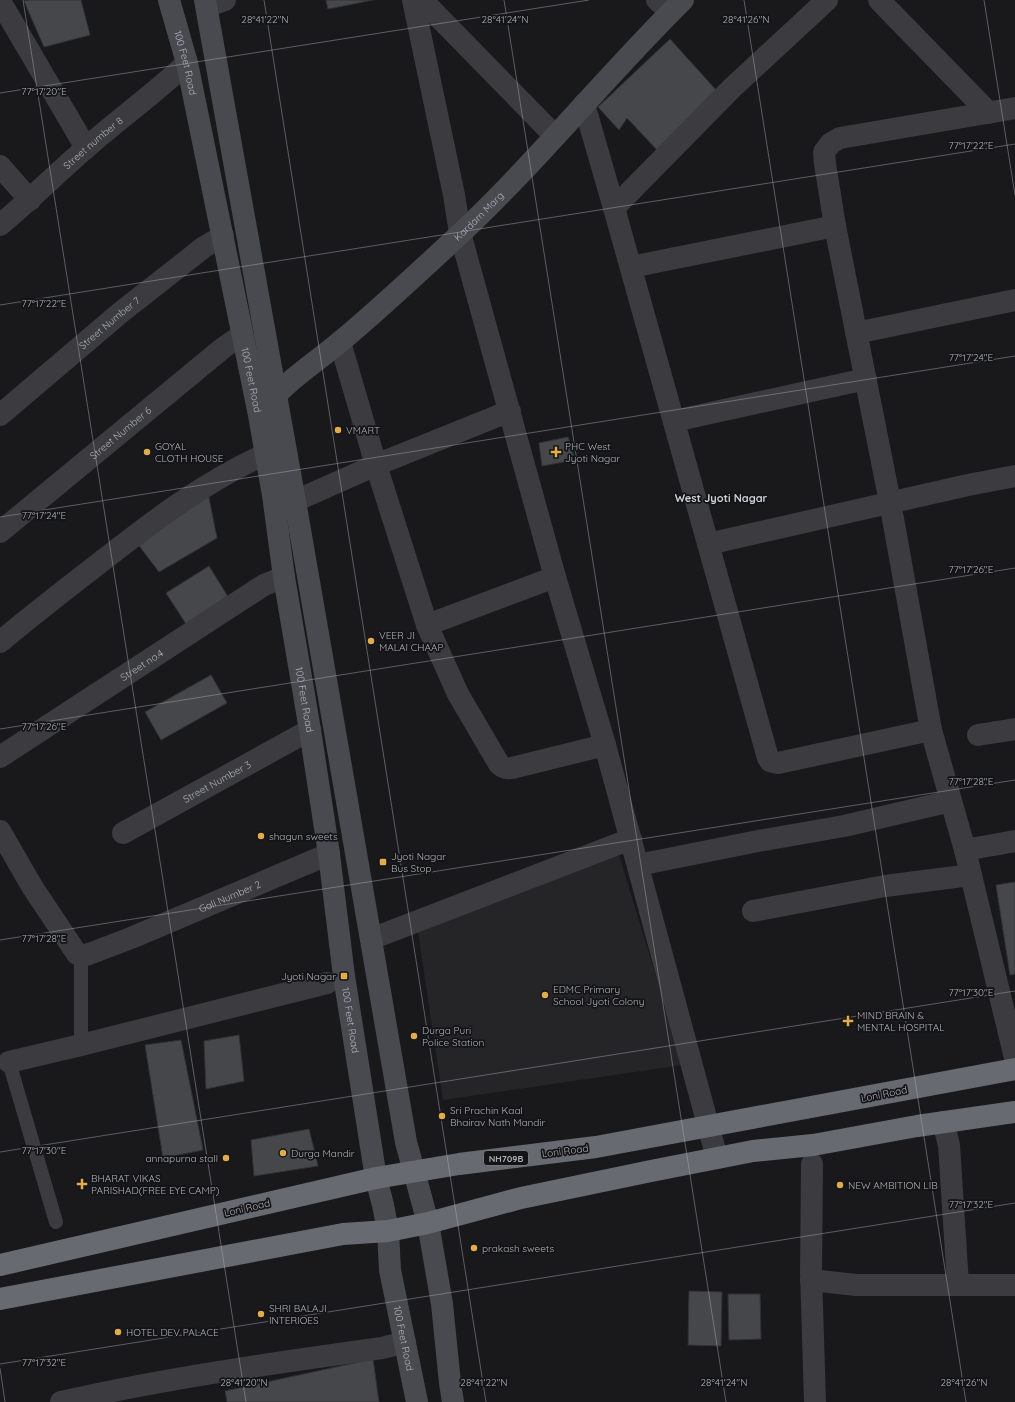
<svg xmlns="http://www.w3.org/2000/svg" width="1015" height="1402" viewBox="0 0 1015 1402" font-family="Quicksand,sans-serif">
	<rect width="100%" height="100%" fill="#19191b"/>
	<path fill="#252528" d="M619,855L683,1065L443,1100L417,925Z"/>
	<g fill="#46474b" stroke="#333337">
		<path d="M30,0H81L90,35L44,47L24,1Z"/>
		<path d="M326,0H373L328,9Z"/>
		<path d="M670,39L717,91L658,151L627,118L619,130L598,107Z"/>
		<path d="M568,437L575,460L542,466L539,443Z"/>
		<path d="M208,493L217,538L159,572L137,543Z"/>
		<path d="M209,566L230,600L188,627L166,593Z"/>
		<path d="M211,675L227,703L161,740L145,712Z"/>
		<path d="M1015,882V974L1010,975L996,885Z"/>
		<path d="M239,1035L244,1081L206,1089L204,1041Z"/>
		<path d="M181,1040L203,1150L163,1158L145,1045Z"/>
		<path d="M309,1129L318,1166L254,1176L251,1140Z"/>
		<path d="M689,1291L722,1292L721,1346L688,1345Z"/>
		<path d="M728,1294H760L761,1339L729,1340Z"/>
		<path d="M373,1359L379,1402H227L225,1391Z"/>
	</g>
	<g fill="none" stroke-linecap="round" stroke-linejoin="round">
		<g stroke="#3b3b40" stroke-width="14">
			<path d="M81,1045V956"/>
			<path d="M9,1062L56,1222"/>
		</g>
		<g stroke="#3b3b40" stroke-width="22">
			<path d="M413,0L454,195L460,233L555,577L605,745L717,1158"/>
			<path d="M422,0L555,136"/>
			<path d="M657,0L670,12"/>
			<path d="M879,0L989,113"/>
			<path d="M0,1L86,148"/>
			<path d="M217,3L225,0"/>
			<path d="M584,104L614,208L768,758L770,761L778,763L931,730"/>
			<path d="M1015,108L840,138L831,143L824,152L825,164L835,226L890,502L931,730L965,850L1015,1058"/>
			<path d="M0,166L30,200"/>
			<path d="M614,208L732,88L827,0"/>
			<path id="s1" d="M0,225C30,200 57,173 86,148C119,119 155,93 187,63"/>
			<path d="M631,267L835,226"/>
			<path d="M856,333L1015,300"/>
			<path d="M340,342L376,465L427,625L458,694L499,764C503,768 506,769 512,768L605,745"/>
			<path id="s2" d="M0,415L120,313L204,247L223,236"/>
			<path d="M674,421L866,379"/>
			<path d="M295,501L376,465L510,411"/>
			<path id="s3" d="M0,532L223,348L242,335"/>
			<path d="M708,544L968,485L1015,476"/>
			<path d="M427,625L555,577"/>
			<path d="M0,642C31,616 62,592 93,568C148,525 203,482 266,454"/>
			<path d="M978,735L1015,729"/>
			<path id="s4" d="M0,757L264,585L284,577"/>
			<path id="s5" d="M0,831L33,888L77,954L81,956L89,954L131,938L329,854"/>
			<path id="s6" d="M123,833L310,730"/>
			<path d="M965,850L1015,841"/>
			<path d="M638,865L758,841L844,826L951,801"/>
			<path d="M753,911L885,886L971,875"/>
			<path d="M371,939L631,839"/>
			<path d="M9,1062L81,1045L327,983"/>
			<path d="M943,1122L949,1145L958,1284"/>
			<path d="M812,1164L811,1272L815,1402"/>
			<path d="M811,1280L856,1285H1015"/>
			<path d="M61,1402C167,1378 274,1363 382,1348L405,1342"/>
		</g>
		<g stroke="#494a50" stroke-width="22">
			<path id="s7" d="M169,0L187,63L259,415L273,495L284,577L310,730L329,854L344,976L376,1178L383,1205L388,1231L390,1270L417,1402"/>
			<path d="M205,0L295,501L406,1142L428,1223L442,1304L450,1383L453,1402"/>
			<path id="s8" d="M269,403C289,379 316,362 340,342C381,308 420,271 459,235C538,161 606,76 683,0"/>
		</g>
		<g stroke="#676a70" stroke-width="22">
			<path d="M0,1265L376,1178L459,1164L596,1147L1015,1069"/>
			<path d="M0,1299L343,1234L388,1231L428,1223L521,1198L651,1171L753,1151L813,1145L917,1126L1015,1112"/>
		</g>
	</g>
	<path fill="none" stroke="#adb1b9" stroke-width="1" stroke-opacity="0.45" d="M23,0L246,1402M264,0L486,1402M504,0L726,1402M744,0L966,1402M984,0L1015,195M0,93L589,0M0,305L1015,144M0,517L1015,356M0,729L1015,568M0,940L1015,780M0,1152L1015,991M0,1364L1015,1203M0,1368L5,1402"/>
	<g fill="#e1ad4b" stroke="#141416" stroke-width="1.5">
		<circle cx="338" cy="430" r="4"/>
		<circle cx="147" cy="452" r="4"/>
		<path d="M554 446h4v4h4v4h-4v4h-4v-4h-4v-4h4z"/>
		<circle cx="371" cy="641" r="4"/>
		<circle cx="261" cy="836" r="4"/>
		<rect x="379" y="858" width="8" height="8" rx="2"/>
		<rect x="340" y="972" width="8" height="8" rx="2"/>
		<circle cx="545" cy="995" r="4"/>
		<path d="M846 1015h4v4h4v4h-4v4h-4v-4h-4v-4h4z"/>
		<circle cx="414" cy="1036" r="4"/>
		<circle cx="442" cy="1116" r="4"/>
		<circle cx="283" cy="1153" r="4"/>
		<circle cx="226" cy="1158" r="4"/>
		<path d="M80 1178h4v4h4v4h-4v4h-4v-4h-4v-4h4z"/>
		<circle cx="840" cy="1185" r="4"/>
		<circle cx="474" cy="1248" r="4"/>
		<circle cx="261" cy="1314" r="4"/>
		<circle cx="118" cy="1332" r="4"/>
	</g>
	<g text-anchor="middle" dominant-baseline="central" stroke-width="3.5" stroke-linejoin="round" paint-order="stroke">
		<rect fill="#141416" stroke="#7f8288" stroke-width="1" x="484" y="1151" width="44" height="14" rx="3"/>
		<g font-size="9" font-weight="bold" fill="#adb1b9">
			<text x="506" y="1158">NH709B</text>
		</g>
		<g font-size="10" fill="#adb1b9" stroke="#141416">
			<text stroke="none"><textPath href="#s7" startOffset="65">100 Feet Road</textPath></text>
			<text stroke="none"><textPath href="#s1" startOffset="124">Street number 8</textPath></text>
			<text stroke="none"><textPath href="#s8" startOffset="281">Kardam Marg</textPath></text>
			<text stroke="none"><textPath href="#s2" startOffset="143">Street Number 7</textPath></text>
			<text stroke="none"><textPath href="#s7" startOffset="389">100 Feet Road</textPath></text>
			<text stroke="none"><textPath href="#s3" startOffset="156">Street Number 6</textPath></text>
			<text stroke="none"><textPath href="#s4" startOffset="169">Street no.4</textPath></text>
			<text stroke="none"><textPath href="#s7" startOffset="713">100 Feet Road</textPath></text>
			<text stroke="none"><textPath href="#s6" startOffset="107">Street Number 3</textPath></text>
			<text stroke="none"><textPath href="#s5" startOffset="310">Gali Number 2</textPath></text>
			<text stroke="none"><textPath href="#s7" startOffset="1037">100 Feet Road</textPath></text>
			<text transform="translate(884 1094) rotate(-11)">Loni Road</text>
			<text transform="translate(565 1151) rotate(-7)">Loni Road</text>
			<text transform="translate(247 1208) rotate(-13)">Loni Road</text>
			<text stroke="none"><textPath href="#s7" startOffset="1360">100 Feet Road</textPath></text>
		</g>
		<g font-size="10" fill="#adb1b9" stroke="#141416" text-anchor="start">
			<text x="346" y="430">VMART</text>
			<text x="155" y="446">GOYAL<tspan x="155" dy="12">CLOTH HOUSE</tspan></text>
			<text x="565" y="446">PHC West<tspan x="565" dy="12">Jyoti Nagar</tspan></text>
			<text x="379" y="635">VEER JI<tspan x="379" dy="12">MALAI CHAAP</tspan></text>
			<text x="269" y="836">shagun sweets</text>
			<text x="391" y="856">Jyoti Nagar<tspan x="391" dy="12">Bus Stop</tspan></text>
			<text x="336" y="976" text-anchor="end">Jyoti Nagar</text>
			<text x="553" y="989">EDMC Primary<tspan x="553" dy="12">School Jyoti Colony</tspan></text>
			<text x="857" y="1015">MIND BRAIN &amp;<tspan x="857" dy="12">MENTAL HOSPITAL</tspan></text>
			<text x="422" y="1030">Durga Puri<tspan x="422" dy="12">Police Station</tspan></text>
			<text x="450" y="1110">Sri Prachin Kaal<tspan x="450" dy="12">Bhairav Nath Mandir</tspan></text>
			<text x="291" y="1153">Durga Mandir</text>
			<text x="218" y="1158" text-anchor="end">annapurna stall</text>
			<text x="91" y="1178">BHARAT VIKAS<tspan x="91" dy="12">PARISHAD(FREE EYE CAMP)</tspan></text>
			<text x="848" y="1185">NEW AMBITION LIB</text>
			<text x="482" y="1248">prakash sweets</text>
			<text x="269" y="1308">SHRI BALAJI<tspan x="269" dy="12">INTERIOES</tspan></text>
			<text x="126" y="1332">HOTEL DEV PALACE</text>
		</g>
		<g font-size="11" font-weight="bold" fill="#cdd0d6" stroke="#141416">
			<text x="721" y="498">West Jyoti Nagar</text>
		</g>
	</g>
	<g font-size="10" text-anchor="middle" fill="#adb1b9" stroke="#141416" stroke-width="3.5" stroke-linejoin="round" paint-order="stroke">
		<text x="265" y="23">28°41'22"N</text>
		<text x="505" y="23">28°41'24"N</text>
		<text x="746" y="23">28°41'26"N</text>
		<text x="44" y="95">77°17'20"E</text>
		<text x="971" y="149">77°17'22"E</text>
		<text x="44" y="307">77°17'22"E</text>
		<text x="971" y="361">77°17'24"E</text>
		<text x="44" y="519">77°17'24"E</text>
		<text x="971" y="573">77°17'26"E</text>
		<text x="44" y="730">77°17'26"E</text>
		<text x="971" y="785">77°17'28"E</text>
		<text x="44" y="942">77°17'28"E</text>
		<text x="971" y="996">77°17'30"E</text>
		<text x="44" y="1154">77°17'30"E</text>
		<text x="971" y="1208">77°17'32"E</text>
		<text x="44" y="1366">77°17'32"E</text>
		<text x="244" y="1386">28°41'20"N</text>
		<text x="484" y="1386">28°41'22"N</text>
		<text x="724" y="1386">28°41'24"N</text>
		<text x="964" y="1386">28°41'26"N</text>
	</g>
</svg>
